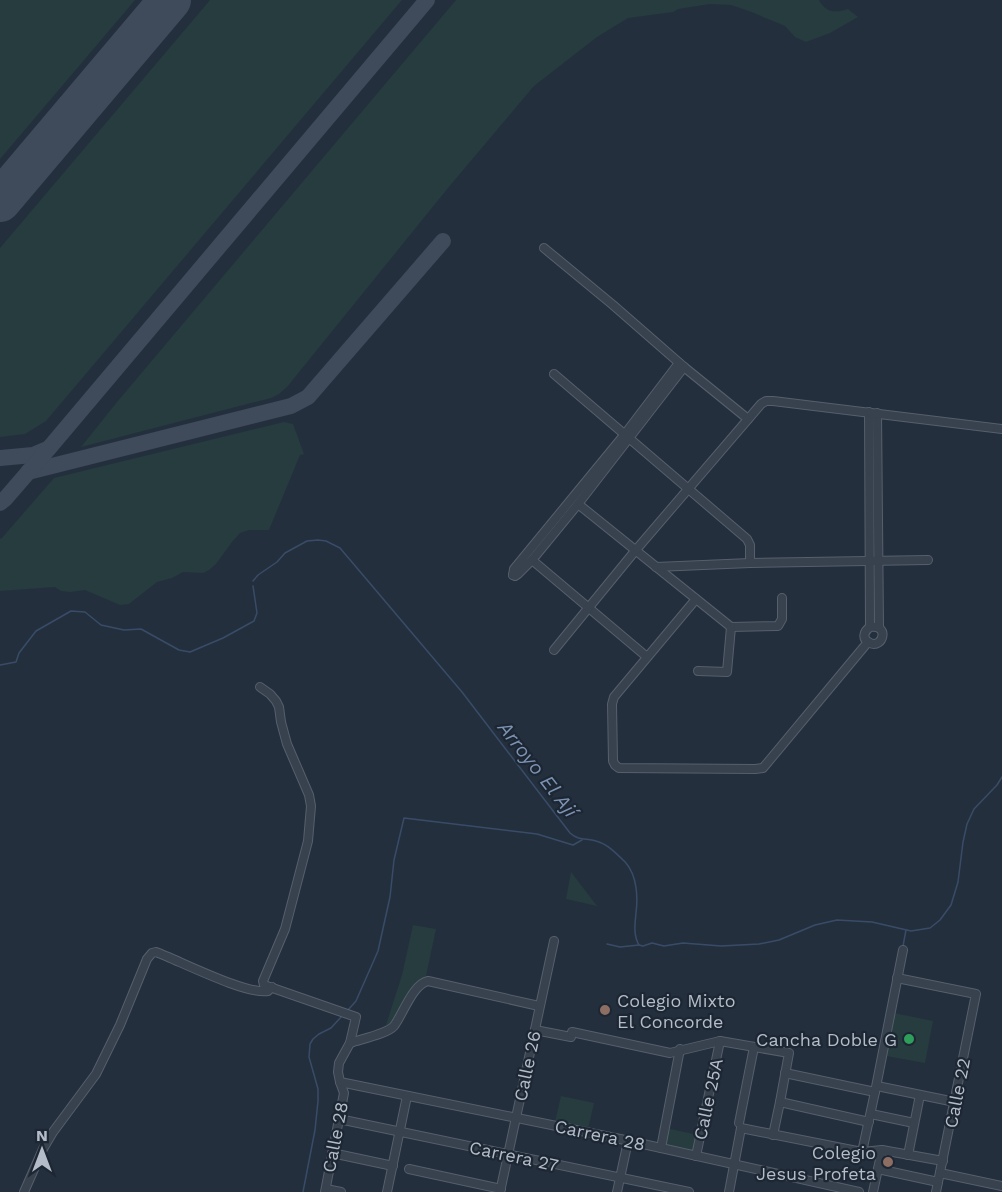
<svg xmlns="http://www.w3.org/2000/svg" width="1002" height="1192" viewBox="0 0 1002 1192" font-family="'Work Sans',sans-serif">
	<rect width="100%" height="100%" fill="#242f3e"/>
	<g fill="#263c3f">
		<path d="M0,0H135L0,159Z"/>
		<path d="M210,0H402L46,421L25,434L0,437V248Z"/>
		<path d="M456,0H819C826,13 835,13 848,9L858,17L830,33L806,42L795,37L785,26L749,11L731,5L710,4L678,9L673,12L628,18L597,37L534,86L448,188L287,387L279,394L271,398L81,447L117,402Z"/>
		<path d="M284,422L293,424L304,454L300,455L269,530H249L240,533L232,542L216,564L209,570L203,573L183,572L172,578L157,582L129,604L120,605L85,590L70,592L61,591L55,587L0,591V538L1,539L54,478Z"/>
		<path d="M571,872L597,906L566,899Z"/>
		<path d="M413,925L436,929L426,976L419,980L394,1021L391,1026L385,1028L402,975Z"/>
		<path d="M894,1013L933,1021L925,1063L886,1056Z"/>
		<path d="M561,1096L594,1103L588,1129L555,1122Z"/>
		<path d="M666,1128L698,1135L694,1154L662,1147Z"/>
	</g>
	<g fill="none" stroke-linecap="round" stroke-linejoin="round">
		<g stroke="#394c67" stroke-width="1.5">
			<path d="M253,581L258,575L277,562L285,553L307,541L318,540L326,541L340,548L462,692L570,833C579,841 586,838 596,841C608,844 618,855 626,863C637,876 638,897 636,913C635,923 633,935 639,945L643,946L652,943L664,946L683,943L721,946L759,944L779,940L815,925L837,920L872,922L911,931L930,928L940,920L951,905L958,882L963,842L967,824L974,809L997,785L1002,777"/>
			<path d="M0,665L16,662L19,653L36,631L71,611L85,612L101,625L124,630L141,629L179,650L190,652L223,638L254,621L257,613L253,586"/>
			<path d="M607,944L620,947L639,945"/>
			<path d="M903,946L906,930"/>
			<path d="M348,1010L356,1001L378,951L390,897L394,860L404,818L537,834L573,845L582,840"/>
			<path d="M303,1192L315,1130L318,1101V1089L309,1057L310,1044L313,1039L319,1034L331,1028L342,1016"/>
		</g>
		<g stroke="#3f4a5a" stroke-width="16">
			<path d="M0,458L33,455L47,449"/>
			<path d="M28,472L291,406L308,397L443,241"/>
			<path d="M0,503L5,499L50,447L427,0"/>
		</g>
		<path stroke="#3f4a5a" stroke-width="42" d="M0,201L170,0"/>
		<defs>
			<g id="minor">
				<path d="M544,248L613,305L684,367L748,419"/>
				<path d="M554,374L747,539L750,545V563"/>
				<path d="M869,412L870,627C864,631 861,639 870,643C883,649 890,624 870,627"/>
				<path d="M877,413L879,627"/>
				<path d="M578,504L731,627L778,626L782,619V598"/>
				<path d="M532,560L647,657"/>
				<path d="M656,567L750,563L928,560"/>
				<path d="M513,575L515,576L518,574L532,560L578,504L684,367"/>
				<path d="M513,575L514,569L625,434L679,363"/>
				<path d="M696,599L614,697L612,704L613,761L615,765L619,768L755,769L763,768L868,642"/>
				<path d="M554,650L635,551L761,404L766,401H773L1002,429"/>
				<path d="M698,671L727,672L731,627"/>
				<path d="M260,687L270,694L276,701L279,707L281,722L287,744L309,795L311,806L308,841L285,929L263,981L264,985L356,1017L350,1043L339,1063L338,1072L340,1082L344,1093L325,1192"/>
				<path d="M897,978L976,994L936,1192"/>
				<path d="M535,1030L571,1037"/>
				<path d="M572,1032L670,1053L720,1041L789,1053L780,1102L773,1135"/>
				<path d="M350,1043C361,1039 387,1034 394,1026C403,1014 413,984 428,981L539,1006"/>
				<path d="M785,1073L875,1092"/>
				<path d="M340,1082L625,1140L859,1192"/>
				<path d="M877,1086L955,1102"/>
				<path d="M780,1102L869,1122"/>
				<path d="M871,1114L914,1123"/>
				<path d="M339,1119L689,1192"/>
				<path d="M739,1123L754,1047"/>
				<path d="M661,1148L680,1049"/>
				<path d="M862,1152L875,1092L903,950"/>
				<path d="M332,1153L393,1166"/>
				<path d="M908,1155L920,1095"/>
				<path d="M696,1156L720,1041"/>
				<path d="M409,1169L501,1189"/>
				<path d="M878,1169L938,1182"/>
				<path d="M940,1173L1002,1186"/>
				<path d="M326,1189L341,1192"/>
				<path d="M24,1192L43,1149L53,1132L96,1074L120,1025L147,959L152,953L156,952C180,961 246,995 268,991L272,987"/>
				<path d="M387,1192L407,1096"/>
				<path d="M500,1192L554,941"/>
				<path d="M617,1192L628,1141"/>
				<path d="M729,1192L741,1128L862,1152L882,1150L943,1161"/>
				<path d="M873,1192L882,1150"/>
			</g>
		</defs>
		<use href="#minor" stroke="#565f6c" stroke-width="10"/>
		<use href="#minor" stroke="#38414e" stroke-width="8"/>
	</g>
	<g fill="#8d6e63" stroke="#1d2633" stroke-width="2">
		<circle cx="605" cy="1010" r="6"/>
		<circle cx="888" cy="1162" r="6"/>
	</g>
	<circle fill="#2e9e5b" stroke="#1d2633" stroke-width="2" cx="909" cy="1039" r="6"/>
	<g text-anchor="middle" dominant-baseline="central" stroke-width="4.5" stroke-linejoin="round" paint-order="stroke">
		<g font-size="18" fill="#b4bcc9" stroke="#1d2633" text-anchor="end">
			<text x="617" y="1000" text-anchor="start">Colegio Mixto<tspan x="617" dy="21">El Concorde</tspan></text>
			<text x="897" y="1039">Cancha Doble G</text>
			<text x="876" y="1152">Colegio<tspan x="876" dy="21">Jesus Profeta</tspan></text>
		</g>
		<g font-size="18" fill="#b4bcc9" stroke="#1d2633">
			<text transform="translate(527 1066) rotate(-78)">Calle 26</text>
			<text transform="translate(957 1093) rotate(-79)">Calle 22</text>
			<text transform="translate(708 1099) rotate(-78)">Calle 25A</text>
			<text transform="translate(600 1135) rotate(12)">Carrera 28</text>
			<text transform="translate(335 1137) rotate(-79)">Calle 28</text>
			<text transform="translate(514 1156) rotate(12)">Carrera 27</text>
		</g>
		<g font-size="20" font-style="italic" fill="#7c92b1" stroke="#1d2633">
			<text transform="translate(538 769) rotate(52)">Arroyo El Ají</text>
		</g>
	</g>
	<g transform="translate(42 1150)" stroke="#1d2633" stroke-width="4.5" paint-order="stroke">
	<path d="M0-4.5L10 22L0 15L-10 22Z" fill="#b4bcc9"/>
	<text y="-9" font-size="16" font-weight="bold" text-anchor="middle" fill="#b4bcc9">N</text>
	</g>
</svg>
